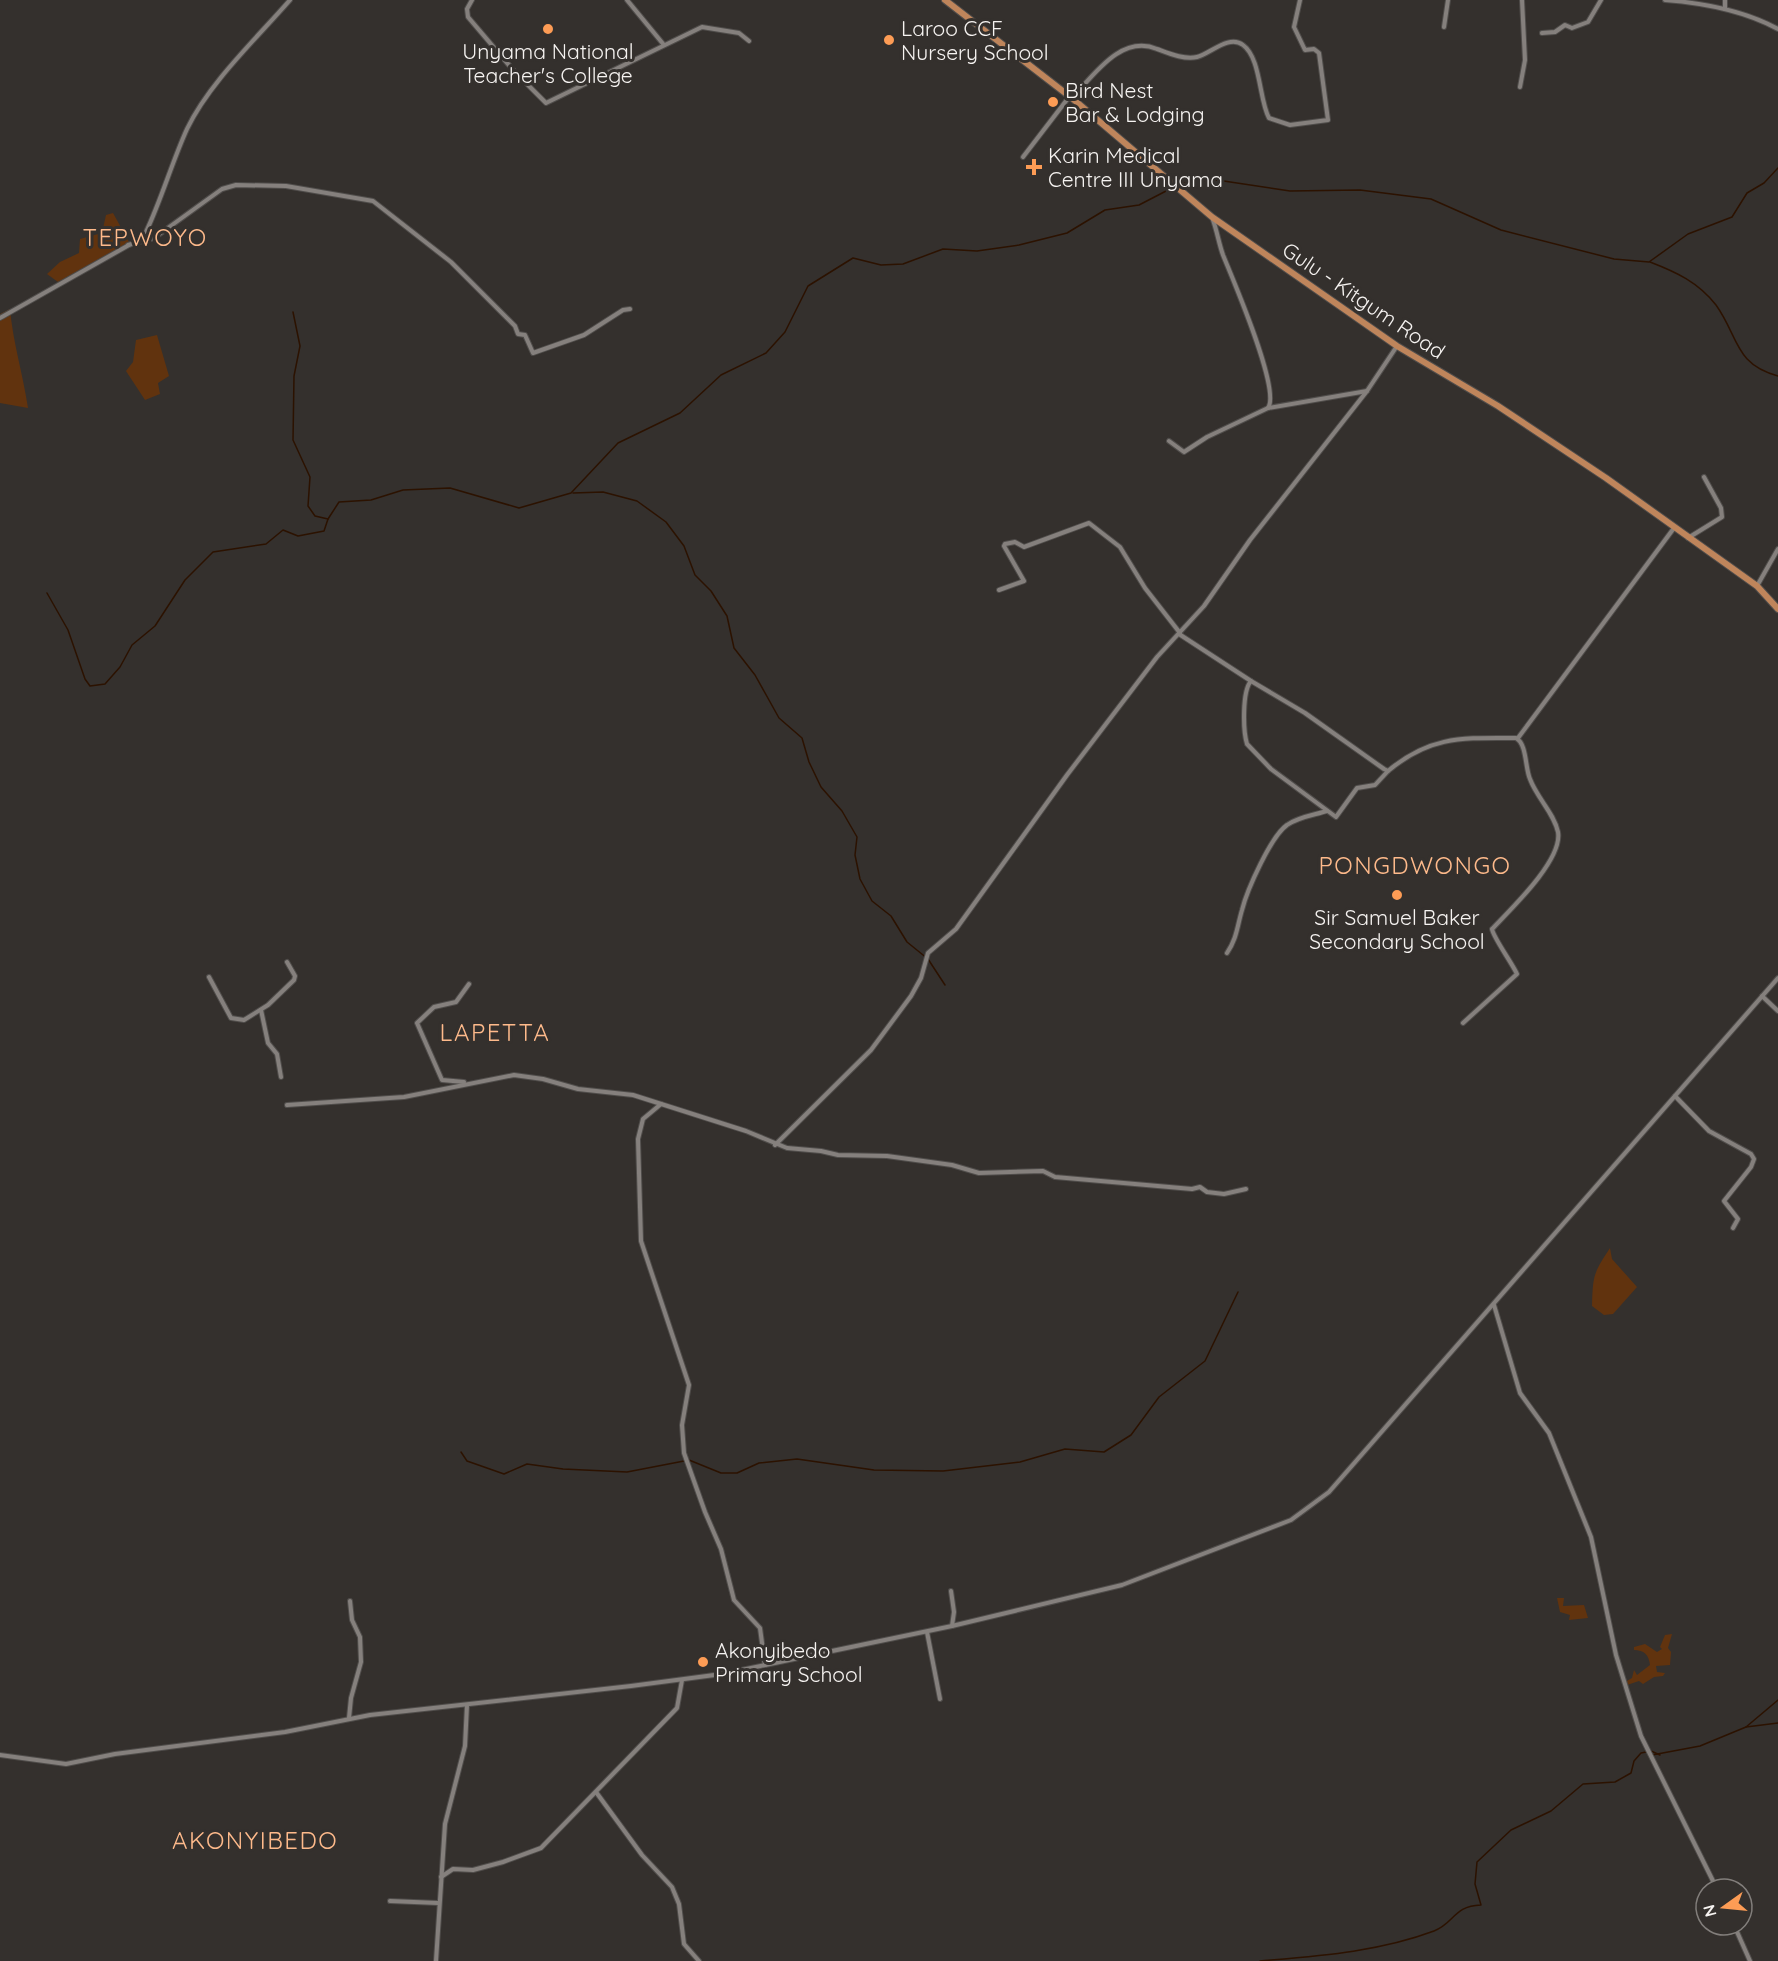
<svg xmlns="http://www.w3.org/2000/svg" width="1778" height="1961" viewBox="0 0 1778 1961" font-family="Quicksand,sans-serif">
	<rect width="100%" height="100%" fill="#34302d"/>
	<g fill="#61330e">
		<path d="M113,213L129,242L58,282L47,274L60,262L79,253L80,239L102,233L106,215Z"/>
		<path d="M10,309C13,343 23,374 28,408L0,403V314Z"/>
		<path d="M157,335L169,376L158,383L160,394L145,400L126,371L133,362L136,340Z"/>
		<path d="M1610,1248L1612,1259L1637,1287L1613,1314L1604,1315L1592,1306C1593,1275 1593,1274 1610,1248Z"/>
		<path d="M1557,1598H1564L1563,1606L1584,1605L1588,1618L1569,1620L1570,1615L1560,1612Z"/>
		<path d="M1672,1634L1668,1648L1671,1652L1670,1665L1656,1666L1657,1672L1665,1673L1663,1676L1654,1677L1643,1684L1639,1681L1627,1685L1625,1682L1632,1678L1634,1670L1637,1675L1650,1665C1649,1655 1644,1650 1634,1650V1647L1645,1644L1657,1652L1662,1649L1660,1647L1665,1635Z"/>
	</g>
	<g fill="none" stroke-linecap="round" stroke-linejoin="round">
		<g stroke="#2c1200" stroke-width="1.5">
			<path d="M1178,184L1217,180L1290,191L1360,190L1431,199L1501,230L1614,259L1649,262L1688,234L1732,217L1747,193L1764,183L1778,168"/>
			<path d="M1650,262C1676,272 1698,282 1716,305C1739,337 1734,364 1778,376"/>
			<path d="M293,312L300,346L294,376L293,440L310,477L308,506L315,516L328,519"/>
			<path d="M573,493L603,492L637,501L666,522L684,546L695,575L711,591L727,616L734,648L755,675L779,718L802,738L809,762L821,787L842,811L857,837L855,855L860,879L872,901L891,916L907,942L928,959L945,985"/>
			<path d="M47,593L68,630L85,679L90,686L105,684L120,667L132,645L155,626L185,580L213,552L266,544L283,530L298,536L324,531L328,519L339,502L371,500L403,490L450,488L519,508L571,493L618,443L680,413L721,375L766,353L785,332L808,286L853,258L881,265L903,264L943,249L977,251L1019,245L1067,233L1105,210L1139,205L1168,190"/>
			<path d="M461,1452L467,1461L504,1474L527,1464L563,1469L627,1472L684,1461"/>
			<path d="M689,1460L721,1473H737L759,1463L797,1459L874,1470L943,1471L1020,1462L1065,1449L1104,1452L1131,1435L1159,1397L1205,1361L1238,1292"/>
			<path d="M1746,1727L1778,1723"/>
			<path d="M1652,1755L1700,1746L1746,1727L1778,1700"/>
			<path d="M1260,1961C1318,1956 1378,1952 1434,1931C1455,1923 1453,1906 1481,1905L1475,1884L1477,1862L1511,1830L1551,1811L1583,1784L1615,1782L1631,1773L1634,1761L1641,1753L1651,1751L1660,1755"/>
		</g>
		<defs>
			<g id="street">
				<path d="M472,0L467,9L468,17L514,71L546,103L702,27L739,33L749,41"/>
				<path d="M627,0L664,45"/>
				<path d="M1665,0C1704,3 1743,10 1778,29"/>
				<path d="M1725,0V9"/>
				<path d="M1444,27L1448,0"/>
				<path d="M1542,33L1555,32L1565,25L1572,28L1588,22L1601,0"/>
				<path d="M1520,87L1525,60L1522,0"/>
				<path d="M1072,98C1094,75 1121,34 1157,49C1168,53 1184,60 1197,57C1210,54 1229,34 1243,45C1261,58 1259,100 1269,118L1290,125L1328,120L1319,53L1314,49L1305,50L1294,27L1300,0"/>
				<path d="M1023,157L1069,97"/>
				<path d="M1213,220C1217,231 1219,244 1223,255C1233,280 1281,390 1268,408"/>
				<path d="M136,241L146,232C162,198 172,162 187,129C209,83 256,39 290,0"/>
				<path d="M128,245L154,238L222,189L236,185L286,186L373,201L451,262L515,326L518,334L525,335L533,353L584,335L623,310L630,309"/>
				<path d="M0,318L129,245"/>
				<path d="M1169,441L1184,452L1207,437L1268,408L1367,391"/>
				<path d="M1688,538L1722,517L1721,508L1704,477"/>
				<path d="M1757,586L1778,549"/>
				<path d="M999,590L1024,581L1004,546L1005,544L1015,542L1024,547L1089,523L1120,547L1145,588L1180,633"/>
				<path d="M1179,634L1251,681L1305,713L1384,769L1388,771C1431,735 1464,738 1516,738C1527,744 1525,768 1530,779C1537,798 1554,813 1558,832C1563,860 1510,910 1492,929C1493,937 1512,963 1517,974L1463,1023"/>
				<path d="M1251,681C1242,691 1243,731 1247,744L1271,769L1336,817L1357,788L1375,785L1388,771"/>
				<path d="M1518,738L1674,528"/>
				<path d="M1227,953C1237,938 1237,927 1242,910C1247,890 1271,836 1287,825C1298,817 1314,815 1327,811"/>
				<path d="M209,977L231,1018L244,1020L268,1005L294,980L295,976L287,962"/>
				<path d="M1762,996L1778,1011"/>
				<path d="M261,1010L268,1043L277,1054L281,1077"/>
				<path d="M464,1082L442,1080L417,1023L434,1007L456,1002L469,984"/>
				<path d="M1675,1096L1709,1131L1751,1154L1754,1159L1751,1167L1724,1201L1738,1219L1733,1228"/>
				<path d="M661,1104L643,1119L638,1139L641,1241L689,1385L682,1425L684,1453L705,1512L721,1549L734,1600L760,1628L765,1665"/>
				<path d="M287,1105L404,1097L514,1075L543,1079L578,1089L633,1095L746,1131L787,1148L821,1151L838,1155L887,1156L952,1165L979,1173L1043,1171L1055,1177L1192,1189L1200,1187L1207,1192L1224,1194L1246,1189"/>
				<path d="M775,1145L871,1050L911,996L921,978L928,953L956,929L1067,775L1157,657L1204,606L1250,540L1367,391L1397,346"/>
				<path d="M1494,1305L1520,1393L1549,1433L1591,1537L1616,1655L1641,1736L1717,1889"/>
				<path d="M951,1591L954,1612L952,1626"/>
				<path d="M927,1632L940,1699"/>
				<path d="M349,1718L351,1698L361,1662L360,1637L352,1620L350,1601"/>
				<path d="M0,1755L66,1764L115,1754L285,1732L370,1715L631,1686L722,1674L952,1626L1122,1585L1291,1520L1329,1492L1778,978"/>
				<path d="M596,1792L642,1855L672,1887L679,1904L684,1944L699,1961"/>
				<path d="M441,1877L453,1869L473,1870L503,1862L541,1848L677,1708L682,1680"/>
				<path d="M390,1901L438,1903"/>
				<path d="M1734,1925L1750,1961"/>
				<path d="M436,1961L445,1824L465,1746L467,1705"/>
			</g>
			<path id="primary" d="M945,0L1073,99L1212,217L1397,346L1498,406L1606,478L1757,586L1778,609"/>
		</defs>
		<use href="#street" stroke="#504d4b" stroke-width="6"/>
		<use href="#primary" stroke="#504d4b" stroke-width="8"/>
		<use href="#street" stroke="#85807d" stroke-width="4"/>
		<use href="#primary" stroke="#bf855b" stroke-width="6"/>
	</g>
	<g fill="#fd9c55" stroke="#34302d" stroke-width="2">
		<circle cx="548" cy="29" r="6"/>
		<circle cx="889" cy="40" r="6"/>
		<circle cx="1053" cy="102" r="6"/>
		<path d="M1031 158h6v6h6v6h-6v6h-6v-6h-6v-6h6z"/>
		<circle cx="1397" cy="895" r="6"/>
		<circle cx="703" cy="1662" r="6"/>
	</g>
	<g text-anchor="middle" dominant-baseline="central" stroke-width="6" stroke-linejoin="round" paint-order="stroke">
		<g font-size="21" fill="#f6f3f1" stroke="#34302d" text-anchor="start">
			<text x="901" y="28">Laroo CCF<tspan x="901" dy="24">Nursery School</tspan></text>
			<text x="548" y="51" text-anchor="middle">Unyama National<tspan x="548" dy="24">Teacher's College</tspan></text>
			<text x="1065" y="90">Bird Nest<tspan x="1065" dy="24">Bar &amp; Lodging</tspan></text>
			<text x="1048" y="155">Karin Medical<tspan x="1048" dy="24">Centre III Unyama</tspan></text>
			<text x="1397" y="917" text-anchor="middle">Sir Samuel Baker<tspan x="1397" dy="24">Secondary School</tspan></text>
			<text x="715" y="1650">Akonyibedo<tspan x="715" dy="24">Primary School</tspan></text>
		</g>
		<g font-size="21" fill="#f6f3f1" stroke="#34302d">
			<text transform="translate(1364 300) rotate(34)">Gulu - Kitgum Road</text>
		</g>
		<g font-size="24" letter-spacing="1.5" fill="#feba8b" stroke="#34302d">
			<text x="145" y="237">TEPWOYO</text>
			<text x="1415" y="865">PONGDWONGO</text>
			<text x="495" y="1032">LAPETTA</text>
			<text x="255" y="1840">AKONYIBEDO</text>
		</g>
	</g>
	<g transform="translate(1724 1907) rotate(255)"><circle r="28" fill="#34302d" stroke="#827e7b" stroke-width="1.5"/>
	<path d="M0-4.5L10 22L0 15L-10 22Z" fill="#fd9c55"/>
	<text y="-9" font-size="16" font-weight="bold" text-anchor="middle" fill="#f6f3f1">N</text>
	</g>
</svg>
